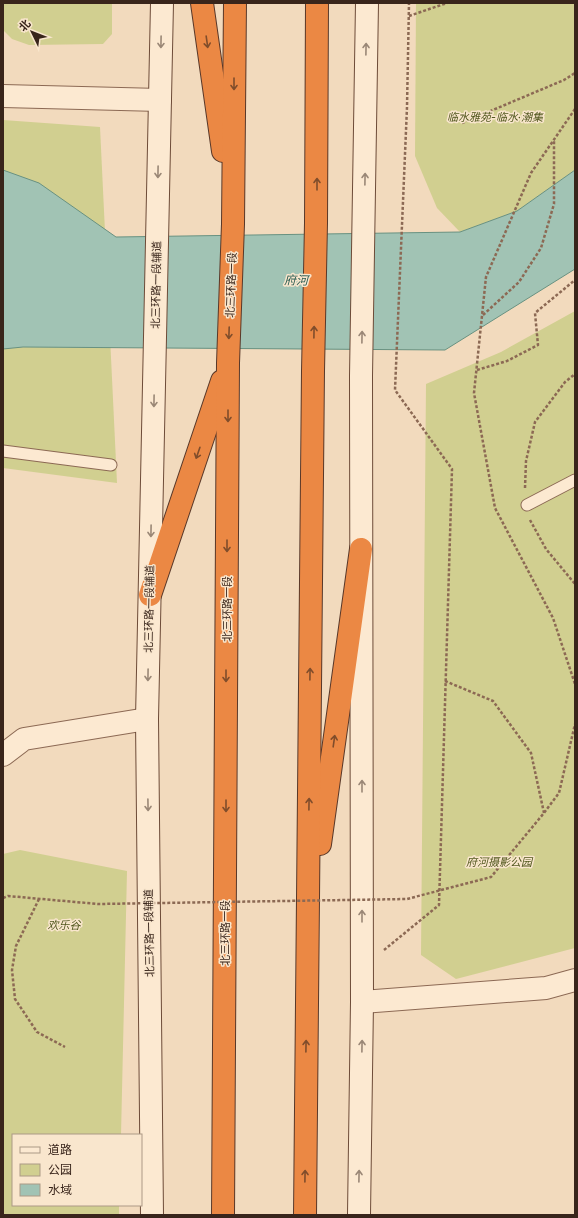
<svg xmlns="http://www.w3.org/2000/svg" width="578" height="1218" viewBox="0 0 578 1218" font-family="'Libre Baskerville','Noto Sans SC',serif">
	<rect width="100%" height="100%" fill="#f2dabd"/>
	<g fill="#d1cf90">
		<path d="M3,3H112V34L103,44L29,45L12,39L3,30Z"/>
		<path d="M416,3H575V170L517,211L460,232L437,208L415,156Z"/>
		<path d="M3,120L100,127L117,483L3,468Z"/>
		<path d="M575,311V948L456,979L421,955L426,384L501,352Z"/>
		<path d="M20,850L127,871L121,1135H13V1205H119V1215H3V854Z"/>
	</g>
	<path fill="#a1c3b4" stroke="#689181" d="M3,170L39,183L116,237L460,232L517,211L575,170V269L445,350L23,347L3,349Z"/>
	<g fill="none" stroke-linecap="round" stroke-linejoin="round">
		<defs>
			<g id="lane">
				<path d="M3,451L111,465"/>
				<path d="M527,505L575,480"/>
			</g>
			<g id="street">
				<path d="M3,96L160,100"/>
				<path d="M3,755L24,739L147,719"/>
				<path d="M362,1002L546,988L575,980"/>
			</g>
			<g id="secondary">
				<path d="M152,1215L147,719L162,3"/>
				<path d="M359,1215L362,1002L361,376L367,3"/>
			</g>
			<g id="highway">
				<path d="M202,3L223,151"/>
				<path d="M150,595L222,381"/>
				<path d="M320,844L361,549"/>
				<path d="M223,1215L228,363L233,224L235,3"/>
				<path d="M305,1215L313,371L316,223L317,3"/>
			</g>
		</defs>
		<use href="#lane" stroke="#8c6954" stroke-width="13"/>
		<use href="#street" stroke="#8c6954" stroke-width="24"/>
		<use href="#secondary" stroke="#6d4b38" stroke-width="24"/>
		<use href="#highway" stroke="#593829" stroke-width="24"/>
		<g stroke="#8c6954" stroke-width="2.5" stroke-dasharray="3 2" stroke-linecap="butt">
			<path d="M409,16L447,3"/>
			<path d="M575,109L531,173L486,277L474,393L495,508L553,618L575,684"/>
			<path d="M462,123L564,80L575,73"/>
			<path d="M483,315L519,282L541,248L554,204V141"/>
			<path d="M477,370L507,361L538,345L535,313L575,280"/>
			<path d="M525,488L526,461L535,422L565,382L575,374"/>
			<path d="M530,520L546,549L575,584"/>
			<path d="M445,681L493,701L531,753L544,813"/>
			<path d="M39,899L16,946L12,970L15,999L37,1032L65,1047"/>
			<path d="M384,950L439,905L452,469L395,390L407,107L409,3"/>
		</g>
		<use href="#lane" stroke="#fce9d1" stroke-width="11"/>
		<use href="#street" stroke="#fce9d1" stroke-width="22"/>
		<use href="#secondary" stroke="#fce9d1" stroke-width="22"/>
		<use href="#highway" stroke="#eb8844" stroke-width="22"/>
		<path stroke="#8c6954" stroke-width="2.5" stroke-dasharray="3 2" stroke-linecap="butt" d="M3,898L8,896L98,904L407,899L491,877L544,813L559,793L575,724"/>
	</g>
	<defs><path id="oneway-shaft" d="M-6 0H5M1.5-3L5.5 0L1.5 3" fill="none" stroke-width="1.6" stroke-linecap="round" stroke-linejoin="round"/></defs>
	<g stroke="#9a8776">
		<use href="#oneway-shaft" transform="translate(161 42) rotate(91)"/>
		<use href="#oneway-shaft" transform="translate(366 49) rotate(-89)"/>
		<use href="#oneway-shaft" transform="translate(158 172) rotate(91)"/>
		<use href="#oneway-shaft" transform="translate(365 179) rotate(-89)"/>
		<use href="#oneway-shaft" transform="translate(362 337) rotate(-89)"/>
		<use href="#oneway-shaft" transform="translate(154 401) rotate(91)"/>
		<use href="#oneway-shaft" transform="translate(151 531) rotate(91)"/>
		<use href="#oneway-shaft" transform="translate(148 675) rotate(91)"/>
		<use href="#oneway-shaft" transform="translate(362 786) rotate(-90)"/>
		<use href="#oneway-shaft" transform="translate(148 805) rotate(89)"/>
		<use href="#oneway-shaft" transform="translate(362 916) rotate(-90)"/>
		<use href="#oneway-shaft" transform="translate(362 1046) rotate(-89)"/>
		<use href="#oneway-shaft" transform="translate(359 1176) rotate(-89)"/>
	</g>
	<g stroke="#804d2b">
		<use href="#oneway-shaft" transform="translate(207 42) rotate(82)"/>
		<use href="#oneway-shaft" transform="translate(234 84) rotate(90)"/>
		<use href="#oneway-shaft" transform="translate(317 184) rotate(-90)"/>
		<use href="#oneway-shaft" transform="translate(314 332) rotate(-89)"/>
		<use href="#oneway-shaft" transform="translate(229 333) rotate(92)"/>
		<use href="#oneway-shaft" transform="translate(228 416) rotate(90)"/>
		<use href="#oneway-shaft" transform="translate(198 453) rotate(109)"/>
		<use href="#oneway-shaft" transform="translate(227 546) rotate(90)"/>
		<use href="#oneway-shaft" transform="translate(310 674) rotate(-89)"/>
		<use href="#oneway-shaft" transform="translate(226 676) rotate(90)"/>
		<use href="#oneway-shaft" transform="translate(334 741) rotate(-82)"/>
		<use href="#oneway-shaft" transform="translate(309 804) rotate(-89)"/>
		<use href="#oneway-shaft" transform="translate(226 806) rotate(90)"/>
		<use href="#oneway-shaft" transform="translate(306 1046) rotate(-89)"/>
		<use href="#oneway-shaft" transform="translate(305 1176) rotate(-89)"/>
	</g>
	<g text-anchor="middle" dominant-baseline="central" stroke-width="3" stroke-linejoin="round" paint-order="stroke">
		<g font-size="11" font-style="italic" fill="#52581f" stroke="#f9e6cd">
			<text x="495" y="117">临水雅苑-临水·潮集</text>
			<text x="499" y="862">府河摄影公园</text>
			<text x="64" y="925">欢乐谷</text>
		</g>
		<g font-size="11" fill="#39251b" stroke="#f9e6cd">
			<text transform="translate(156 285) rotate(-89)">北三环路一段辅道</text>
			<text transform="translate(231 285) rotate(-88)">北三环路一段</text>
			<text transform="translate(149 609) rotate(-89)">北三环路一段辅道</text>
			<text transform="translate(227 609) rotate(-90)">北三环路一段</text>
			<text transform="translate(149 933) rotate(-91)">北三环路一段辅道</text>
			<text transform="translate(225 933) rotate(-90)">北三环路一段</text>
		</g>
		<g font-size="12" font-style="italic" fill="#285b50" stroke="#f9e6cd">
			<text transform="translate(296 280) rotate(1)">府河</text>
		</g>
	</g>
	<rect width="578" height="1218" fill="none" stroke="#39251b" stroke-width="8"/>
	<rect x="12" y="1134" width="130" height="72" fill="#f9e6cd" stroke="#ac9986"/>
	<rect x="20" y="1147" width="20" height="6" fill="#fce9d1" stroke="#ac9986"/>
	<text x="48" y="1154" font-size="12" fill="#39251b">道路</text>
	<rect x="20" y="1164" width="20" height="12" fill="#d1cf90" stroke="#ac9986"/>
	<text x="48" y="1174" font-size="12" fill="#39251b">公园</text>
	<rect x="20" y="1184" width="20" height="12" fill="#a1c3b4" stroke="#ac9986"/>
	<text x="48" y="1194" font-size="12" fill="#39251b">水域</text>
	<g transform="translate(32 32) rotate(313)" stroke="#f9e6cd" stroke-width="3" paint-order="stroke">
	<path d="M0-3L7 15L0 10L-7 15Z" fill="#39251b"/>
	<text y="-6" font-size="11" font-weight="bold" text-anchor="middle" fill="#39251b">北</text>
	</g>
</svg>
